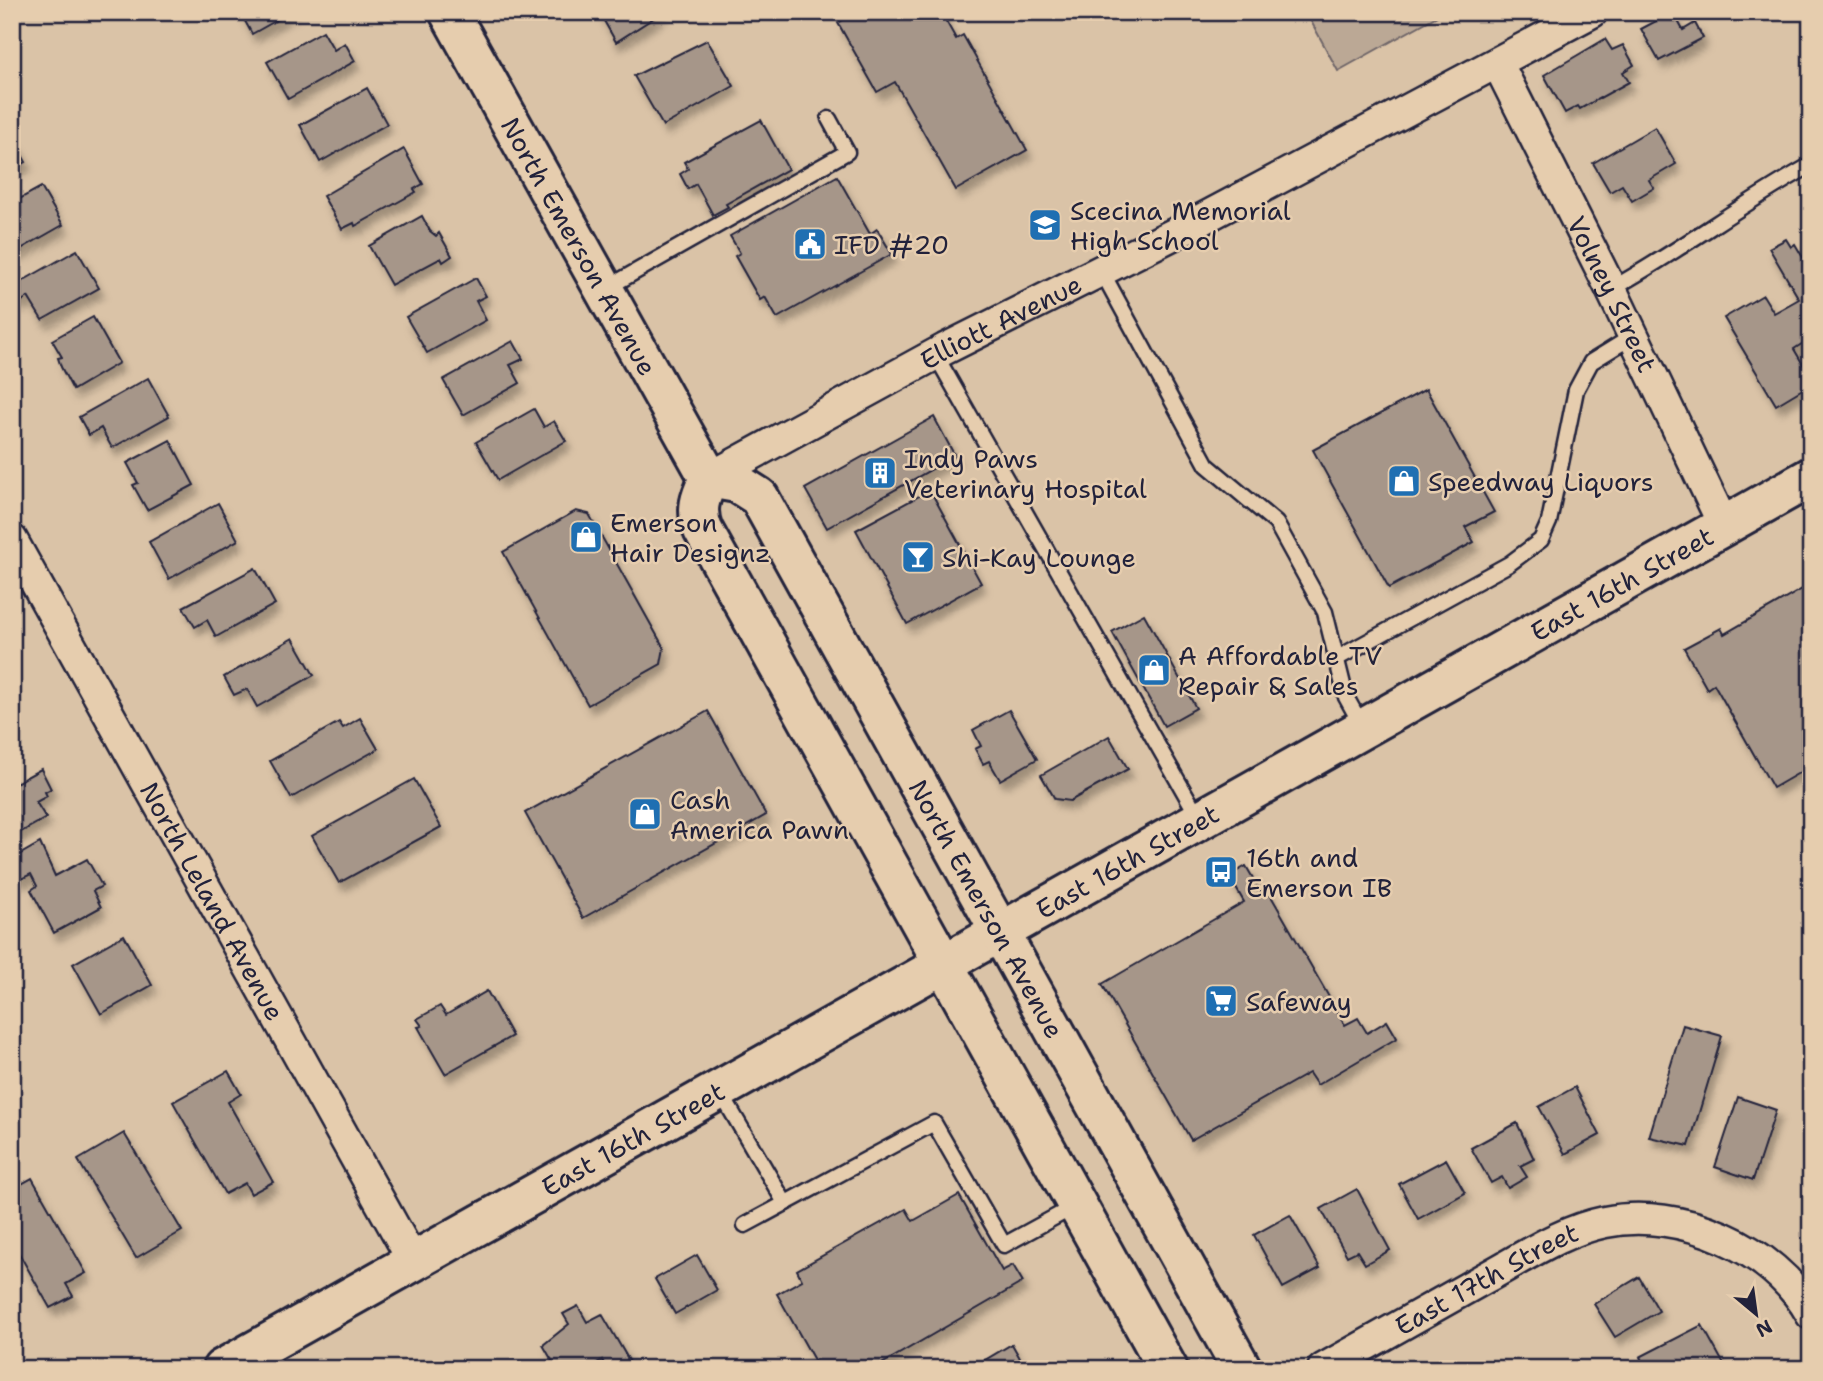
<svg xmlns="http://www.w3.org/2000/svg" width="1823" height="1381" viewBox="0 0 1823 1381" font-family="'Shantell Sans',sans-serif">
	<defs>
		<filter id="shadow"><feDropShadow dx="4.5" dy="8" stdDeviation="3.5" flood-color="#0004"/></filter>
	</defs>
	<rect width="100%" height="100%" fill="#dac3a7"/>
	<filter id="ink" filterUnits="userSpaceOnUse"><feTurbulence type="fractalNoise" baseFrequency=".0143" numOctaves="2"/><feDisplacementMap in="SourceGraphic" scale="14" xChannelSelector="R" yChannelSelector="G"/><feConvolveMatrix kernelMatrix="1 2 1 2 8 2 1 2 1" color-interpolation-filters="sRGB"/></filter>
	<g filter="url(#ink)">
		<path fill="#bba895" stroke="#6e6568" stroke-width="2" d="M1306,12H1444L1338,71Z"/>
		<g fill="#a69689" stroke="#22223b" stroke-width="2" filter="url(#shadow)">
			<path d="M240,12H291L252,34Z"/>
			<path d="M599,12H663L616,42Z"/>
			<path d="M856,12H946L942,14L956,39L963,35L1027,150L956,190L895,82L877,92L838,23Z"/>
			<path d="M1673,12L1683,30L1695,23L1703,38L1659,61L1641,29Z"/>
			<path d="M323,31L334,50L345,43L355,61L288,99L267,62Z"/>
			<path d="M1605,39L1612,50L1623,45L1634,65L1623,72L1629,82L1580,109L1578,106L1565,113L1544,75Z"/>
			<path d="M707,40L734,86L663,126L634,76Z"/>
			<path d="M367,88L387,124L320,162L300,125Z"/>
			<path d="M761,120L788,169L726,204L728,207L713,215L696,184L688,189L680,174L688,169L684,162Z"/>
			<path d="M1655,127L1676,164L1649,180L1654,188L1632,201L1622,185L1610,192L1593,163Z"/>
			<path d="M12,137L26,162L12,170Z"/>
			<path d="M404,149L423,184L414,189L416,192L355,226L354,223L342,229L323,196Z"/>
			<path d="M837,176L870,234L877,229L892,254L777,318L765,297L760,300L735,256L740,253L730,236Z"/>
			<path d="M41,187L63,225L12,254V203Z"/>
			<path d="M422,216L430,231L436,236L439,233L452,256L443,262L441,258L391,285L369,246Z"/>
			<path d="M1786,239L1791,247L1795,244L1811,271V338L1794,349L1811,378V384L1776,405L1724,318L1763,295L1774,313L1799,299L1769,248Z"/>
			<path d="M77,250L99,288L42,320L28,297L19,303L13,291L19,287L17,284Z"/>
			<path d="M476,278L486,296L476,301L486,320L427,353L406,317Z"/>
			<path d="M93,317L119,363L73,390L61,367L58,358L62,357L52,340Z"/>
			<path d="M513,341L523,359L510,365L520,383L463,415L443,380Z"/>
			<path d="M148,378L169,416L112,448L101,428L89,435L79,417Z"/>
			<path d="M1426,389L1494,512L1465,527L1474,542L1389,588L1313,450Z"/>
			<path d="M534,409L544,427L554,421L566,441L498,480L476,442Z"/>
			<path d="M934,417L955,456L827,528L805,489Z"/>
			<path d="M170,440L194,485L147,510L133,485L138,483L127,463Z"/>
			<path d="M930,490L981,583L907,624L856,530Z"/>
			<path d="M218,503L238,540L169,579L149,542Z"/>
			<path d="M576,511L589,514L664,648L661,664L588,705L503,552Z"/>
			<path d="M255,568L275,604L216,637L207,620L195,627L183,607Z"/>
			<path d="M1811,581V766L1773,788L1714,684L1707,689L1684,648L1721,628L1724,634L1809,585L1807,583Z"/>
			<path d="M1144,614L1196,708L1164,726L1112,632Z"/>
			<path d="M293,638L314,675L257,707L247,689L234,695L224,677Z"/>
			<path d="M1009,710L1037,759L1000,780L989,761L983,764L975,749L981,746L973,730Z"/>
			<path d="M708,711L766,815L583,918L525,813Z"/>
			<path d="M360,718L378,749L291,798L270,761L339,722L343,728Z"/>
			<path d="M1109,736L1128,769L1070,801L1055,799L1041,775Z"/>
			<path d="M41,769L51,789L45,792L47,796L36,802L46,818L12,837V785Z"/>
			<path d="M414,779L441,827L339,883L312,836Z"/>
			<path d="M40,843L55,876L87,859L102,886L93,891L101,907L54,933L31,890L37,886L31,874L19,880L12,866V859Z"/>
			<path d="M1246,866L1261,892L1267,889L1345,1025L1358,1018L1367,1033L1387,1021L1397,1038L1317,1085L1309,1073L1191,1140L1102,984L1244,902L1229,876Z"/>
			<path d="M124,935L152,985L101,1014L73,964Z"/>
			<path d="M487,991L512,1036L445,1074L418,1027L422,1026L417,1019L440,1006L446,1015Z"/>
			<path d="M1683,1025L1722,1036L1689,1146L1649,1137Z"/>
			<path d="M228,1071L241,1094L228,1102L273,1182L251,1194L245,1183L225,1194L173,1102Z"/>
			<path d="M1575,1087L1600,1135L1565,1154L1539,1107Z"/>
			<path d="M1738,1097L1776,1110L1753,1180L1715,1167Z"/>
			<path d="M1517,1123L1534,1159L1520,1166L1527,1177L1508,1188L1502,1177L1491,1183L1471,1148Z"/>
			<path d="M124,1133L182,1231L136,1258L78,1160Z"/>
			<path d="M1446,1159L1465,1193L1418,1219L1399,1184Z"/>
			<path d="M32,1178L86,1273L66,1284L73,1296L50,1308L12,1241V1189Z"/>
			<path d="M1357,1189L1390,1250L1365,1264L1357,1251L1347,1256L1321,1209Z"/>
			<path d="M959,1195L1002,1271L1013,1265L1023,1282L873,1369H819L777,1294L802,1280L797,1270L906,1209L913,1221Z"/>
			<path d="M1290,1215L1320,1268L1283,1288L1254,1235Z"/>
			<path d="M697,1255L717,1290L675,1314L655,1279Z"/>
			<path d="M1639,1277L1659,1311L1615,1337L1594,1304Z"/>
			<path d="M578,1306L587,1322L602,1314L631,1364L623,1369H607L602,1360L587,1369H557L543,1345L569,1324L563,1314Z"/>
			<path d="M1702,1325L1726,1368L1646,1369L1640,1357Z"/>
			<path d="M1012,1344L1026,1369H970Z"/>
		</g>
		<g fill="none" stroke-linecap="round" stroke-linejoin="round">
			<defs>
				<g id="lane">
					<path d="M1101,270L1207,465L1276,523L1325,612L1346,697L1362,726"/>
					<path d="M605,289L847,152L829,119"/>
					<path d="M1611,289C1680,251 1742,203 1811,165"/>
					<path d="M935,354L1199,818"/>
					<path d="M1336,659L1509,564L1541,540L1549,522L1576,390L1591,362L1633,336"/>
					<path d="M719,1090L785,1203"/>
					<path d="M745,1225L934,1123L1004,1245L1077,1205"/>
				</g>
				<g id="street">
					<path id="s1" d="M1498,64L1611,289L1724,526"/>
					<path id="s2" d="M709,478L945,349L1174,234L1592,12"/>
					<path id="s3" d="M12,540L413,1261"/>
					<path id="s4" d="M1323,1369C1377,1339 1431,1308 1485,1278C1524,1257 1561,1231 1605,1222C1680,1207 1774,1247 1811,1314"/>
				</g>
				<g id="secondary">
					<path id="s5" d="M222,1369L1811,477"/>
				</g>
				<g id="primary">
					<path id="s6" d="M449,12L709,478"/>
					<path id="s7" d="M709,478L737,483L759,497L1242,1369"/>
					<path d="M709,478C700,498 695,509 703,530L1168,1369"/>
				</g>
			</defs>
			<use href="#lane" stroke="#22223b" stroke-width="19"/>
			<use href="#street" stroke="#22223b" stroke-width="35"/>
			<use href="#secondary" stroke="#22223b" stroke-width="44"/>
			<use href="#primary" stroke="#22223b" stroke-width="44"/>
			<use href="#lane" stroke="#e6cdae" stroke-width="14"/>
			<use href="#street" stroke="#e6cdae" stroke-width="30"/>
			<use href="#secondary" stroke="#e6cdae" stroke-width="38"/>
			<use href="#primary" stroke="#e6cdae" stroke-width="38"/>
		</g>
	</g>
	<defs>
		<symbol id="school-square" viewBox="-11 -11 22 22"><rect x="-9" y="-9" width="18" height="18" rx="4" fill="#1f6fb2" stroke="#e6cdae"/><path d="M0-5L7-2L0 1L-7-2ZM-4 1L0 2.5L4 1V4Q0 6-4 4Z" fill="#fff"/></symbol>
		<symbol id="civic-square" viewBox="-11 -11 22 22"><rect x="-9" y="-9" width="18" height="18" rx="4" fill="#1f6fb2" stroke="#e6cdae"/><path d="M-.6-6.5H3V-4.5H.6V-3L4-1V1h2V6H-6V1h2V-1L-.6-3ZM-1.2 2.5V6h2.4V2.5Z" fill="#fff"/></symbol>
		<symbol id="building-square" viewBox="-11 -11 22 22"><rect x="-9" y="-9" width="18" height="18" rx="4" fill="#1f6fb2" stroke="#e6cdae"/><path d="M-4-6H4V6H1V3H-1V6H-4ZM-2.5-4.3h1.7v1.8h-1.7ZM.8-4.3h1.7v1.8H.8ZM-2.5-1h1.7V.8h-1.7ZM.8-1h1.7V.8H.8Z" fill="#fff"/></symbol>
		<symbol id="shop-square" viewBox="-11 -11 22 22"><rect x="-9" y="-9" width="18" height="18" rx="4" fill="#1f6fb2" stroke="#e6cdae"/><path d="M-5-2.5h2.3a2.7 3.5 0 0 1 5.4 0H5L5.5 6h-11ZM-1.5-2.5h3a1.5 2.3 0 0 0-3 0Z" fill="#fff"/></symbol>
		<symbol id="bar-square" viewBox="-11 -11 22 22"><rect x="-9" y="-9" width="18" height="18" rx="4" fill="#1f6fb2" stroke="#e6cdae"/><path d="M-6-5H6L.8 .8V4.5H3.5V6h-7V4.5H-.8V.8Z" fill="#fff"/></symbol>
		<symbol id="bus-square" viewBox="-11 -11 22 22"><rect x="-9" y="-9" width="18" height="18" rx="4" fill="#1f6fb2" stroke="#e6cdae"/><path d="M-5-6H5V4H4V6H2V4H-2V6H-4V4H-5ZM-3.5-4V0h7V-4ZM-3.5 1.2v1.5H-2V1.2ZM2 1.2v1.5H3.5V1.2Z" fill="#fff"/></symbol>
		<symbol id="supermarket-square" viewBox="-11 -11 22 22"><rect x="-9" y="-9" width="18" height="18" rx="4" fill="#1f6fb2" stroke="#e6cdae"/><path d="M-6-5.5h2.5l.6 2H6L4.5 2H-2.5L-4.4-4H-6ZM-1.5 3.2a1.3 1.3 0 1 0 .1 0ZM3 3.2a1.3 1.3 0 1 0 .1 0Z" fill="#fff"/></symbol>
	</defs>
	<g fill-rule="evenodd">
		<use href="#school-square" x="1026" y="206" width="38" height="38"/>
		<use href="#civic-square" x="791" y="225" width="38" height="38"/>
		<use href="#building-square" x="861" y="454" width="38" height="38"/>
		<use href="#shop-square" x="1385" y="462" width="38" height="38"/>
		<use href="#shop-square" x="567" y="518" width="38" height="38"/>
		<use href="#bar-square" x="899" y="538" width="38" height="38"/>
		<use href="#shop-square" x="1135" y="651" width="38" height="38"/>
		<use href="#shop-square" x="626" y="795" width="38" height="38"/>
		<use href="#bus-square" x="1202" y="853" width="38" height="38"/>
		<use href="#supermarket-square" x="1202" y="982" width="38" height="38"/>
	</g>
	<g text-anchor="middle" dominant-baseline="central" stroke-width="5" stroke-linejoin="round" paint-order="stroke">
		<g font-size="26" fill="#22223b" stroke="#e6cdae" text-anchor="start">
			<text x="1070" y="210">Scecina Memorial<tspan x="1070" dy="30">High School</tspan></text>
			<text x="834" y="244">IFD #20</text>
			<text x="904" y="458">Indy Paws<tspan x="904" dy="30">Veterinary Hospital</tspan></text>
			<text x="1428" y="481">Speedway Liquors</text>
			<text x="610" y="522">Emerson<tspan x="610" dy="30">Hair Designz</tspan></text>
			<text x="942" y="557">Shi-Kay Lounge</text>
			<text x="1178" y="655">A Affordable TV<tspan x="1178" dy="30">Repair &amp; Sales</tspan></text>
			<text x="670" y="799">Cash<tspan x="670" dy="30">America Pawn</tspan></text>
			<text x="1246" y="857">16th and<tspan x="1246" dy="30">Emerson IB</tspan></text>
			<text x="1246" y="1001">Safeway</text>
		</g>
		<g font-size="26" fill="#22223b" stroke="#e6cdae">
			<text stroke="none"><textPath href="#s6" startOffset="268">North Emerson Avenue</textPath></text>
			<text stroke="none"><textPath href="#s1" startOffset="257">Volney Street</textPath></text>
			<text stroke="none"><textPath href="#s2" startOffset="331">Elliott Avenue</textPath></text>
			<text stroke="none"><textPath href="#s5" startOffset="1605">East 16th Street</textPath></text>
			<text stroke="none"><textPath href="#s5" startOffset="1038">East 16th Street</textPath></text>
			<text stroke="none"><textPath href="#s3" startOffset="413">North Leland Avenue</textPath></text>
			<text stroke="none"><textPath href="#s7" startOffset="525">North Emerson Avenue</textPath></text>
			<text stroke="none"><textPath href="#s5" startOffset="471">East 16th Street</textPath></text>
			<text stroke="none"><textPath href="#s4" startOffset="187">East 17th Street</textPath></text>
		</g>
	</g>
	<rect width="1823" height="1381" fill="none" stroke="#e6cdae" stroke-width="42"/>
	<rect x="21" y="21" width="1781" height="1339" fill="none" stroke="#22223b" stroke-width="2.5" filter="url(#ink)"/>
	<g transform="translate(1756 1314) rotate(151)" stroke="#e6cdae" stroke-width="5" paint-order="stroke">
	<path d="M0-5L12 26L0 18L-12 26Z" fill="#22223b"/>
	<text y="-10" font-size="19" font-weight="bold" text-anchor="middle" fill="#22223b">N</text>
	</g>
</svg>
